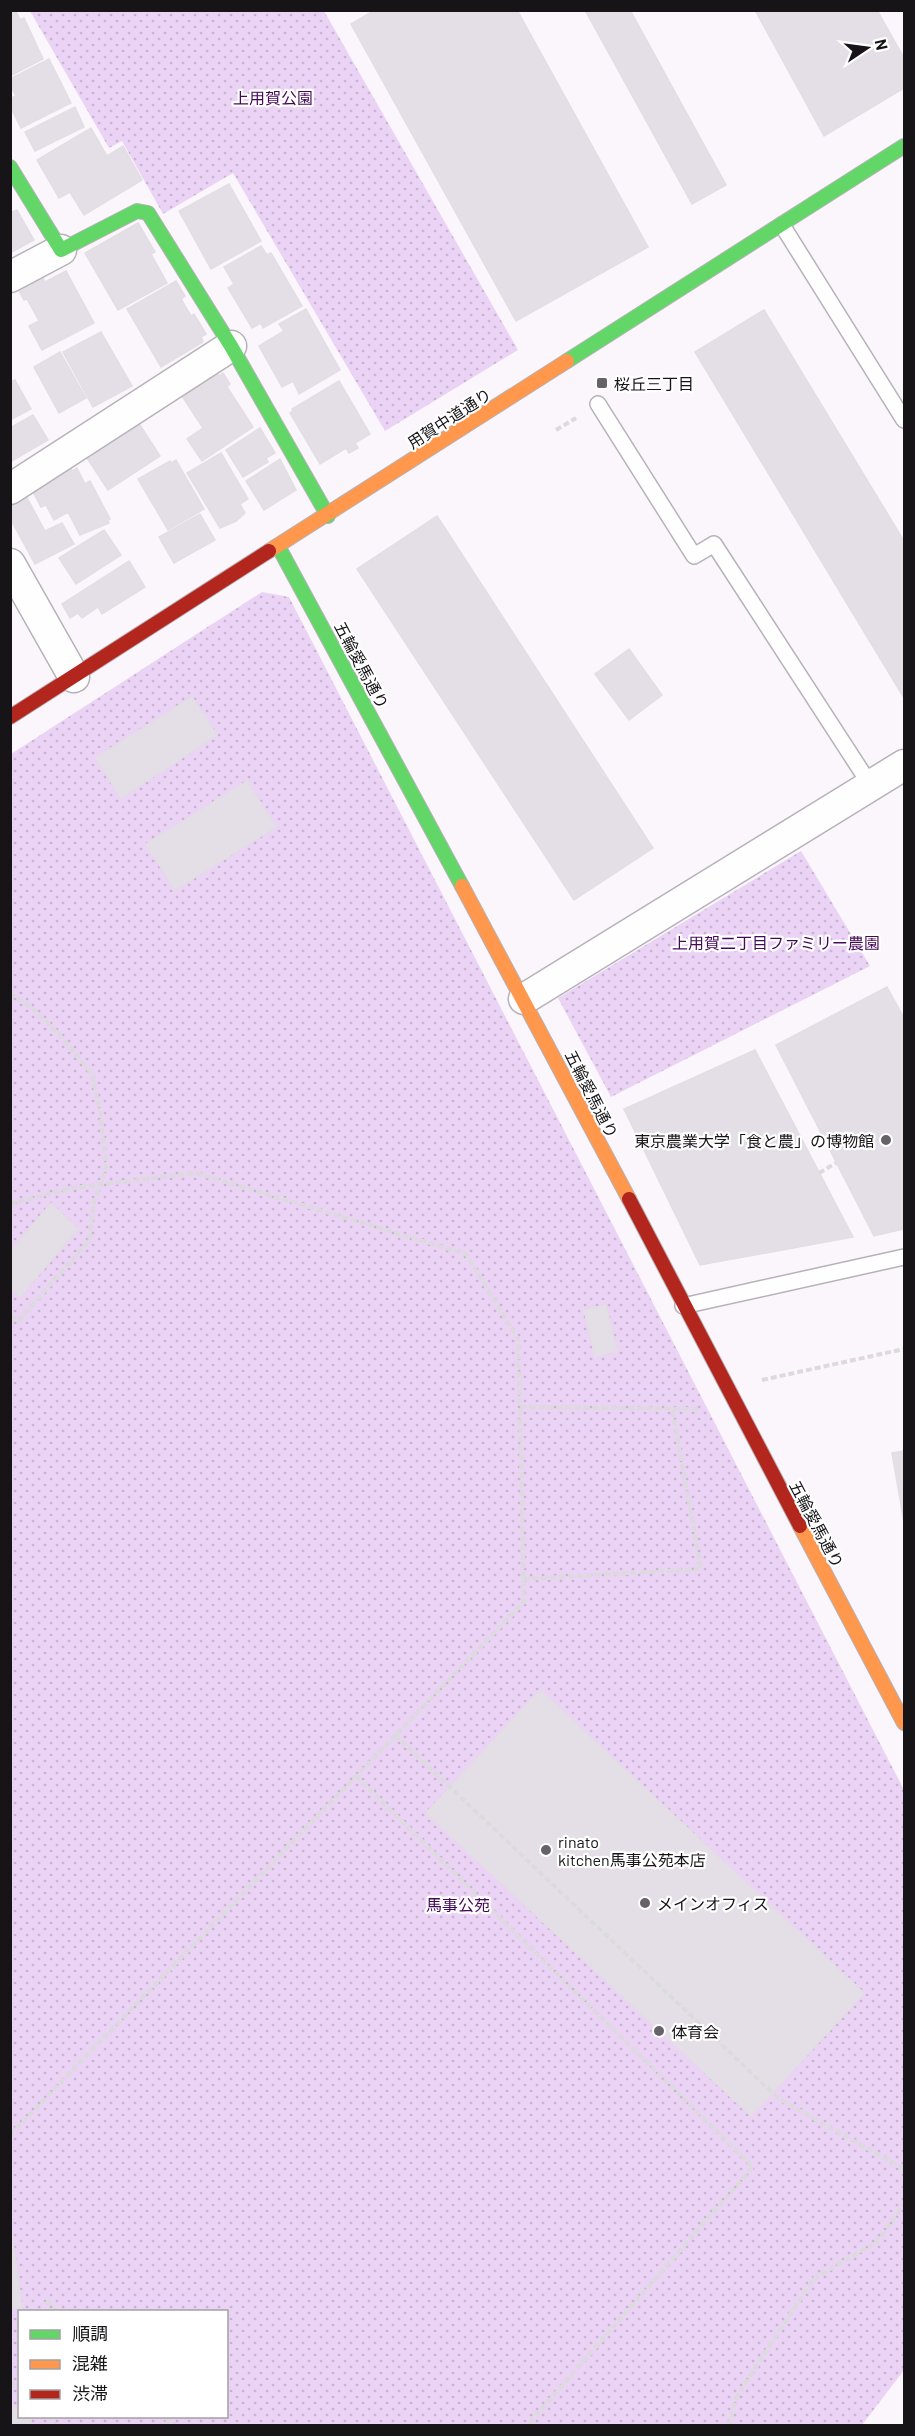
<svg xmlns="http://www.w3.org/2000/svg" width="915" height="2436" viewBox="0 0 915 2436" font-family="Barlow,'Noto Sans JP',sans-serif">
	<defs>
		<pattern id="park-dots" width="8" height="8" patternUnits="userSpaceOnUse" patternTransform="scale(1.5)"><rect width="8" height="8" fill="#ead3f4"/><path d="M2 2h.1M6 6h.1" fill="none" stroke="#c8b4d0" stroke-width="1.8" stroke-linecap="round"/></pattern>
	</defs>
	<rect width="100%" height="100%" fill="#faf6fc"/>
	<g fill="url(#park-dots)" fill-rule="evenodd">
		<path d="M30,11H324L518,350L385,431L233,173L163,214L122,141L109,148Z"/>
		<path d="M262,592L289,597L904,1790V2370L862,2425L11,2426V754ZM20,2312H226V2416H20Z"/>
		<path d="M801,851L870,966L611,1097L558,998Z"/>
	</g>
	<g fill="#e4dfe7" stroke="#e2dee3" stroke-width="1.5">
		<path d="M375,10H517L648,247L516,321L351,24Z"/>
		<path d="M585,10H630L726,185L692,204Z"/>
		<path d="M755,10H877L904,58V88L824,136Z"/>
		<path d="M16,11L20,20L24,18L43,59L10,76V13Z"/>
		<path d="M49,59L71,103L21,128L10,106L11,98L16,96L10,85V79Z"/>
		<path d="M75,107L84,127L35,151L25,132Z"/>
		<path d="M91,128L107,156L123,146L142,180L84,215L70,192L59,198L37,160Z"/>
		<path d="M229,184L261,241L211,269L179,211Z"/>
		<path d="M17,210L34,240L10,253V213Z"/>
		<path d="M138,223L155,252L151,254L167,283L118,310L85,253Z"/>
		<path d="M261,246L267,255L271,253L302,306L263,328L261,323L252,328L228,288L234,284L224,267Z"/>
		<path d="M66,271L94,323L42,350L29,326L39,321L27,299L24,300L17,287L41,274L45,282Z"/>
		<path d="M176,281L185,296L181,299L191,316L194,314L206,334L201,337L203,342L161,367L127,309Z"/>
		<path d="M306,309L340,370L299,394L293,381L282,387L259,346L284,331L279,324Z"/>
		<path d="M764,310L904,541V698L695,352Z"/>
		<path d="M101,332L132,386L93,407L63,352Z"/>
		<path d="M60,352L86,398L59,413L34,367Z"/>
		<path d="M217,373L219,376L223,373L230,384L227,387L253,427L202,461L187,439L203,428L182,396Z"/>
		<path d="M15,380L31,409L10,420V382Z"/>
		<path d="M339,381L370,434L355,443L358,448L349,453L346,448L320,464L290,413L293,411L292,409Z"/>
		<path d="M33,415L48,440L10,462V428Z"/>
		<path d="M138,422L160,456L108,490L85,455Z"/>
		<path d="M260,428L275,453L266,458L268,462L243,477L226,450Z"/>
		<path d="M221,453L248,499L240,504L245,513L236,521L220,528L187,473Z"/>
		<path d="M280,459L296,490L264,510L246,481Z"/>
		<path d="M176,460L204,509L168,530L138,479L170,461L171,463Z"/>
		<path d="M69,466L72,471L77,468L85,484L90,481L110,519L108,520L109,523L80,535L68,512L54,520L46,505L41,507L30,486Z"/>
		<path d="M26,496L45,531L62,523L74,544L35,564L10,518V505Z"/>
		<path d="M200,514L215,540L174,563L159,537Z"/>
		<path d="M437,516L653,848L574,900L357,569Z"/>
		<path d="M104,530L121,555L76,584L59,558Z"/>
		<path d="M129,561L145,587L102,614L98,607L82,618L78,613L70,618L62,604Z"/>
		<path d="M629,649L662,695L629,720L595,674Z"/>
		<path d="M192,697L217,735L121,798L95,758Z"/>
		<path d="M247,781L276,827L175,890L146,844Z"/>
		<path d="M887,987L904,1018V1229L874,1236L776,1045Z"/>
		<path d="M755,1050L853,1237L700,1265L624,1109Z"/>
		<path d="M51,1203L78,1229L20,1297L10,1288V1252Z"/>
		<path d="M606,1305L617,1351L595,1357L584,1310Z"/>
		<path d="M904,1451V1522L892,1453Z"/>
		<path d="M540,1690L864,1993L751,2116L426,1813Z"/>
		<path d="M10,2222L22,2307L10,2309Z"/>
		<path d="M10,2403L20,2412V2416H25L34,2426H10Z"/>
	</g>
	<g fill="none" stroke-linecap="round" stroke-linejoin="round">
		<defs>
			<g id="lane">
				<path d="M782,225L904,420"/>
				<path d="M598,404L694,556L714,544L871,786"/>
				<path d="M683,1306L904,1257"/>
			</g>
			<g id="street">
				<path d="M10,277L61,250"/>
				<path d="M10,489L231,346"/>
				<path d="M10,564L74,677"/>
				<path d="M524,999L904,765"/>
			</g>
			<g id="fast">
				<path d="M10,167L61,250L137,211L148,213L231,346L328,516"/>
				<path d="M567,361L904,146"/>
				<path d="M278,546L462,886"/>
			</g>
			<g id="slow">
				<path d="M269,551L567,361"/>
				<path d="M462,886L629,1199"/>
				<path d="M800,1526L904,1723"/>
			</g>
			<g id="jam">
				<path d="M10,717L269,551"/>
				<path d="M629,1199L800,1526"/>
			</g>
		</defs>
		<use href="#lane" stroke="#b6b3b8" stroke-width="18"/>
		<use href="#street" stroke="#b6b3b8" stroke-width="33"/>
		<use href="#fast" stroke="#b6b3b8" stroke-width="16"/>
		<use href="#slow" stroke="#b6b3b8" stroke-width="16"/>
		<use href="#jam" stroke="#b6b3b8" stroke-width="16"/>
		<g stroke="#dbdbdc" stroke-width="4" stroke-dasharray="6 3" stroke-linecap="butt">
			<path d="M556,430L576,418"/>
			<path d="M10,993L33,1009L59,1034L92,1074L100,1110L106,1168L94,1202L89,1241L18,1321L10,1314"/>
			<path d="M819,1173L836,1163"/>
			<path d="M10,1204L73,1188L196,1173L466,1254L518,1339L520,1407L698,1409"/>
			<path d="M762,1380L904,1349"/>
			<path d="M523,1579L701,1569L672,1408"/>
			<path d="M395,1735L779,2099L904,2169"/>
			<path d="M356,1776L753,2167L527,2426"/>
			<path d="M10,2135L524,1602L520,1407"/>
			<path d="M46,2301L57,2312"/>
			<path d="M10,2382L20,2390"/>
			<path d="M48,2416L57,2426"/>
			<path d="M167,2416L176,2426"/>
			<path d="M164,2426L169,2419"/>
			<path d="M729,2426L736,2398L813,2279L877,2242L904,2204"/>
		</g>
		<use href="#lane" stroke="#fefeff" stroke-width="15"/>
		<use href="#street" stroke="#fefeff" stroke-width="30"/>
		<use href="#fast" stroke="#63d668" stroke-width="14"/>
		<use href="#slow" stroke="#ff974d" stroke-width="14"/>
		<use href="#jam" stroke="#b3261e" stroke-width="14"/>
	</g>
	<g fill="#666367" stroke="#fff" stroke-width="2">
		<rect x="596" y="377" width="12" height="12" rx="3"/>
		<circle cx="886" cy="1140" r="6"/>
		<circle cx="546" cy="1850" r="6"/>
		<circle cx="645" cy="1903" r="6"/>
		<circle cx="659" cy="2031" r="6"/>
	</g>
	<g text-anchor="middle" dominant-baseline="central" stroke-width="4.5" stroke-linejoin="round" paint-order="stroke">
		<g font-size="16" fill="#450859" stroke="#fff">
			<text x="273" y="97">上用賀公園</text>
			<text x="776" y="942">上用賀二丁目ファミリー農園</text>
			<text x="458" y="1904">馬事公苑</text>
		</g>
		<g font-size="16" fill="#161417" stroke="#fff" text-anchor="start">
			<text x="614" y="383">桜丘三丁目</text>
			<text x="874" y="1140" text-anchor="end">東京農業大学「食と農」の博物館</text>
			<text x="558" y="1841">rinato<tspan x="558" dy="18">kitchen馬事公苑本店</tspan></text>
			<text x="657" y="1903">メインオフィス</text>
			<text x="671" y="2031">体育会</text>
		</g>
		<g font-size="16" fill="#161417" stroke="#fff">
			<text transform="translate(449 418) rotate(-33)">用賀中道通り</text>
			<text transform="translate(362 665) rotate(62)">五輪愛馬通り</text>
			<text transform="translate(592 1094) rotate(63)">五輪愛馬通り</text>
			<text transform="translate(817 1524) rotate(62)">五輪愛馬通り</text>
		</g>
	</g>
	<rect width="915" height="2436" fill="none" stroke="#161417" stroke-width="24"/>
	<rect x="18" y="2310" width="210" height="108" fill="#ffffff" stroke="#a2a1a2" stroke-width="1.5"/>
	<rect x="30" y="2330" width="30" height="9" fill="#63d668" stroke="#a2a1a2" stroke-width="1.5"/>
	<text x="72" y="2340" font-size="18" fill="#161417">順調</text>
	<rect x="30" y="2360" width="30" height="9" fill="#ff974d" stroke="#a2a1a2" stroke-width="1.5"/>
	<text x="72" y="2370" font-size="18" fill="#161417">混雑</text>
	<rect x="30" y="2390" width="30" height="9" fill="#b3261e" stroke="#a2a1a2" stroke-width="1.5"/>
	<text x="72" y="2400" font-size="18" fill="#161417">渋滞</text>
	<g transform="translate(867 48) rotate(77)" stroke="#ffffff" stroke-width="4.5" paint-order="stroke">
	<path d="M0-4.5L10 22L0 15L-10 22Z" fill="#161417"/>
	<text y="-9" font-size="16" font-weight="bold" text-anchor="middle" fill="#161417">N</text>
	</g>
</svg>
